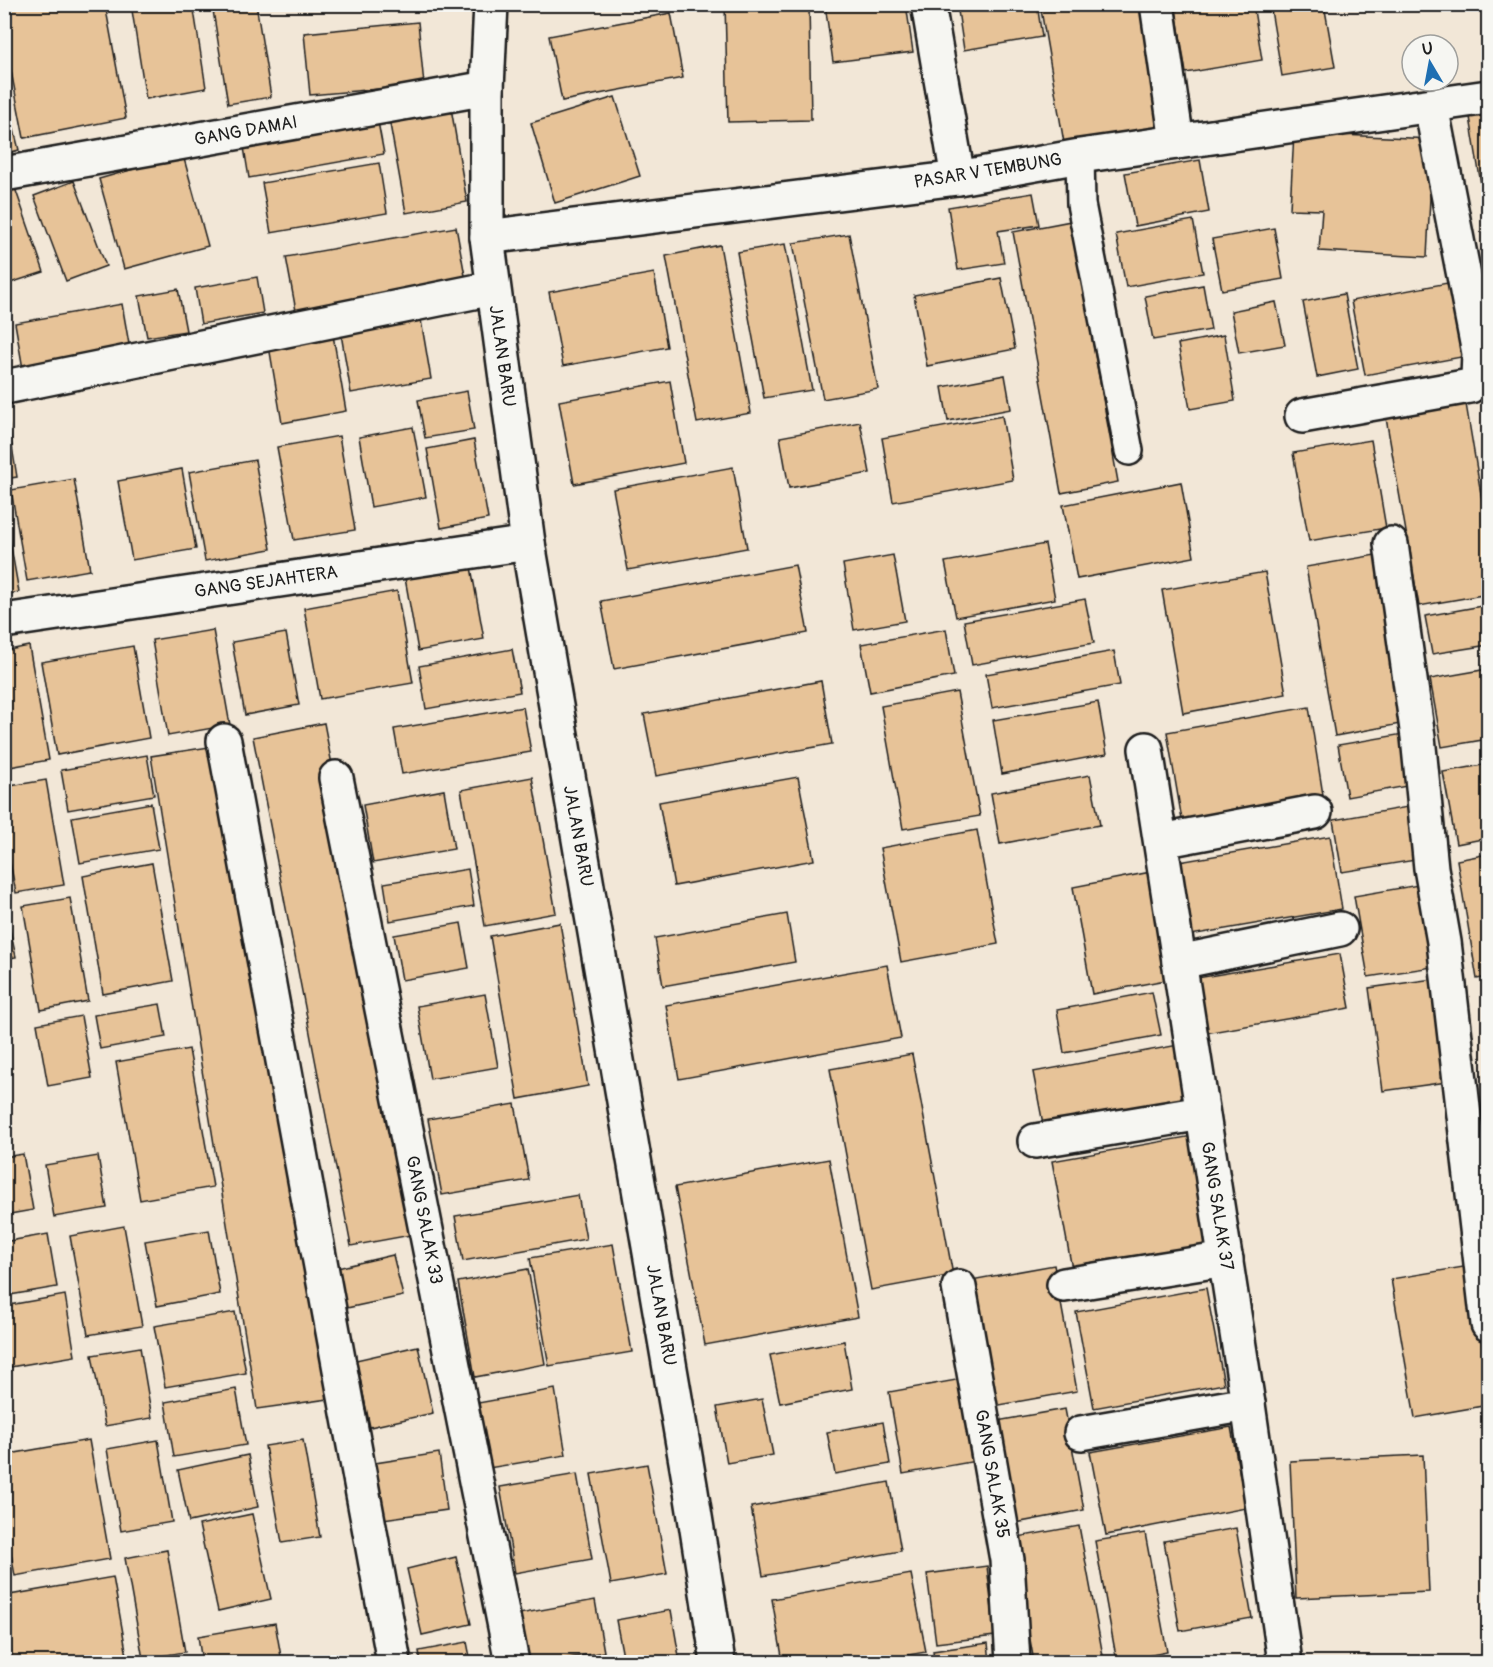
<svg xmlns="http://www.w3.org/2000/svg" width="1493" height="1667" viewBox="0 0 1493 1667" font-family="Pangolin,sans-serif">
	<rect width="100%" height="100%" fill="#f2e7d7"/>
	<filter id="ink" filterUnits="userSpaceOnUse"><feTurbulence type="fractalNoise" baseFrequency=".0167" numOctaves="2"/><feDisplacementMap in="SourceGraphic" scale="12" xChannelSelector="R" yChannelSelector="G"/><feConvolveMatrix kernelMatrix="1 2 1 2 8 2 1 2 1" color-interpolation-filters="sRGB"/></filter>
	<g filter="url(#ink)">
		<g fill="#e7c398" stroke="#1c1c1c" stroke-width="1.5">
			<path d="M4,4H105L126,118L24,138L4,35Z"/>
			<path d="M131,4H193L206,88L146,99Z"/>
			<path d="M212,4H256L271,97L228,104Z"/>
			<path d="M355,4H447L446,13Z"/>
			<path d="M725,4H809L811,120L728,122Z"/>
			<path d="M825,4H906L913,52L833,62Z"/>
			<path d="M957,4H1037L1042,37L964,50Z"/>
			<path d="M1040,4H1145L1166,126L1064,143Z"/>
			<path d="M1175,4H1253L1262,60L1186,73Z"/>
			<path d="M1270,4H1324L1335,67L1282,76Z"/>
			<path d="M671,13L683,78L562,101L549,36Z"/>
			<path d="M418,22L424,85L310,95L304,33Z"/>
			<path d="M4,90L19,150L4,154Z"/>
			<path d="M615,97L640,176L555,203L531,123Z"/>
			<path d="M450,102L467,202L406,213L388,113Z"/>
			<path d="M376,111L384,154L249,178L242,135Z"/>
			<path d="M1488,113V227L1470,117Z"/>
			<path d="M1294,133L1433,139L1427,257L1319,251L1322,210L1290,209Z"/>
			<path d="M183,155L208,246L124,269L99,179Z"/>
			<path d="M1200,160L1209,212L1135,226L1125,173Z"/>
			<path d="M379,163L387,213L271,233L262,183Z"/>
			<path d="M74,181L106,266L66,281L34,196Z"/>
			<path d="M14,185L44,272L4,285V188Z"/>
			<path d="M1033,193L1039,225L998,231L1004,263L958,270L948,207Z"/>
			<path d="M1193,220L1203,273L1126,287L1116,234Z"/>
			<path d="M1071,221L1118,482L1061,493L1013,232Z"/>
			<path d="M456,227L466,281L296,311L286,257Z"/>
			<path d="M1274,228L1283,279L1222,290L1212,239Z"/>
			<path d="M849,234L878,389L823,399L793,243Z"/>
			<path d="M785,244L812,390L764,398L737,252Z"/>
			<path d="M720,245L751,413L697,423L666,256Z"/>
			<path d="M654,273L667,347L563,366L549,292Z"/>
			<path d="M257,277L263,313L201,324L195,288Z"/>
			<path d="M1001,278L1015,349L927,366L914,295Z"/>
			<path d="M1458,281L1472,355L1365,375L1351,301Z"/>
			<path d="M1203,285L1211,330L1153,340L1145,296Z"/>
			<path d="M178,289L186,331L147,337L139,296Z"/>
			<path d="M1344,294L1358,369L1317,377L1303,302Z"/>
			<path d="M1276,302L1285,345L1239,353L1231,311Z"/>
			<path d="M122,304L130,350L23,369L15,323Z"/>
			<path d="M420,314L431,379L351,393L340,328Z"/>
			<path d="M333,335L346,411L282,423L269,346Z"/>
			<path d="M1224,335L1235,401L1190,409L1178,344Z"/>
			<path d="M1005,375L1011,409L948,421L942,387Z"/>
			<path d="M670,381L684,463L574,484L559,401Z"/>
			<path d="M467,391L474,430L425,438L418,400Z"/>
			<path d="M1466,404L1488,536V594L1419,606L1386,418Z"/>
			<path d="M7,416L17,477L4,479V417Z"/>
			<path d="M1002,416L1013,480L893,502L882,438Z"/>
			<path d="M860,422L870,473L789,488L780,437Z"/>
			<path d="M413,427L426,497L371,507L359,437Z"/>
			<path d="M339,436L355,530L294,540L277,447Z"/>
			<path d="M474,440L488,519L441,528L427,449Z"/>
			<path d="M1371,440L1386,528L1309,541L1293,453Z"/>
			<path d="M255,460L271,549L205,561L189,472Z"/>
			<path d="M733,467L747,548L628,570L613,489Z"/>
			<path d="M182,469L196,549L132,560L118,481Z"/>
			<path d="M74,479L90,570L27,581L11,490Z"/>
			<path d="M1181,482L1194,557L1077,579L1063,505Z"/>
			<path d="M4,508L19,592L4,595Z"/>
			<path d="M1045,544L1055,599L956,617L945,562Z"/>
			<path d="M1381,554L1411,722L1335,736L1306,567Z"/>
			<path d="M893,555L905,621L854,630L843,564Z"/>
			<path d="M795,565L808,633L614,669L601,601Z"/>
			<path d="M471,567L484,639L418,651L405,578Z"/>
			<path d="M1265,572L1286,694L1183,713L1162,590Z"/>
			<path d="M397,591L413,683L320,699L304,608Z"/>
			<path d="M1085,599L1094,643L972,665L964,621Z"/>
			<path d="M1488,605V645L1432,654L1425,616Z"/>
			<path d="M946,629L954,676L870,692L861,644Z"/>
			<path d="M213,630L230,725L168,736L152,640Z"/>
			<path d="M286,633L299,705L245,715L232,642Z"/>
			<path d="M29,646L49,760L4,768V651Z"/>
			<path d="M133,646L149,738L57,755L41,662Z"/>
			<path d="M512,649L520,692L426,709L419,666Z"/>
			<path d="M1114,651L1120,685L992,708L986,674Z"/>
			<path d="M1488,669V739L1442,747L1430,679Z"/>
			<path d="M821,681L832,744L656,776L644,714Z"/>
			<path d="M957,692L980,816L903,829L881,706Z"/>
			<path d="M1098,702L1107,754L1002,774L993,720Z"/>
			<path d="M523,707L531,752L402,774L394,729Z"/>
			<path d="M1309,707L1323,795L1182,820L1167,732Z"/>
			<path d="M324,723L422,1233L351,1246L253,737Z"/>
			<path d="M1409,733L1418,784L1347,797L1338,745Z"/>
			<path d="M222,745L328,1399L257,1409L151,756Z"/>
			<path d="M147,755L154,795L68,810L61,770Z"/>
			<path d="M1488,764V838L1456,844L1443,772Z"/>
			<path d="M1090,775L1100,825L1000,844L991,793Z"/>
			<path d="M532,777L556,913L485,926L461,790Z"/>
			<path d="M798,777L814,860L674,886L659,802Z"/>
			<path d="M46,780L64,885L16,893L4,831V787Z"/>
			<path d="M444,790L454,849L373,863L363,805Z"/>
			<path d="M151,803L159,849L80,863L72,817Z"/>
			<path d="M1419,805L1428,858L1342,872L1333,820Z"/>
			<path d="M977,830L998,944L901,962L880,848Z"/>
			<path d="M1330,836L1342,909L1191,935L1179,862Z"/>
			<path d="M1488,854V977L1477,979L1457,860Z"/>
			<path d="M152,863L173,981L103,994L83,876Z"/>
			<path d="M468,869L474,906L390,921L384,883Z"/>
			<path d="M1151,872L1171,979L1092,994L1073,887Z"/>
			<path d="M1424,884L1439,966L1368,977L1354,896Z"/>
			<path d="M70,898L88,1001L41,1010L23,906Z"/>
			<path d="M4,902L16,957L4,959Z"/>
			<path d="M787,914L795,962L663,986L655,938Z"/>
			<path d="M461,923L469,968L402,980L394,935Z"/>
			<path d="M560,923L588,1086L518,1099L490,936Z"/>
			<path d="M1340,954L1350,1008L1206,1033L1197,978Z"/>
			<path d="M887,965L901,1038L679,1079L666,1005Z"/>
			<path d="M1440,978L1454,1081L1383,1091L1369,988Z"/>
			<path d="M1152,992L1161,1035L1064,1053L1057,1010Z"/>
			<path d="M485,994L498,1067L430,1079L417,1006Z"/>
			<path d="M160,1004L166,1037L100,1049L94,1015Z"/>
			<path d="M81,1016L92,1078L48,1086L37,1024Z"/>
			<path d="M1178,1045L1188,1098L1043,1124L1033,1072Z"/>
			<path d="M189,1049L213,1187L140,1200L116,1062Z"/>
			<path d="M912,1054L953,1275L871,1290L830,1069Z"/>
			<path d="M515,1104L529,1180L442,1195L428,1119Z"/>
			<path d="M1192,1136L1212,1244L1072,1269L1052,1161Z"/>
			<path d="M23,1154L33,1210L4,1215V1157Z"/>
			<path d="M98,1156L107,1208L54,1217L45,1165Z"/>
			<path d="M829,1159L858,1317L705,1345L675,1187Z"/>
			<path d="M578,1195L586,1239L463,1261L455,1216Z"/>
			<path d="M124,1226L142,1326L88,1335L70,1236Z"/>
			<path d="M209,1230L220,1294L157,1306L145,1241Z"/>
			<path d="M48,1234L57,1287L4,1296V1242Z"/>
			<path d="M613,1244L632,1352L549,1366L530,1258Z"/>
			<path d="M393,1255L403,1296L342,1309L333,1269Z"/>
			<path d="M1054,1265L1077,1391L994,1406L971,1280Z"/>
			<path d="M1469,1266L1488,1377V1405L1415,1418L1391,1279Z"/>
			<path d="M528,1269L545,1364L475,1377L458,1282Z"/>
			<path d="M1206,1288L1224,1384L1094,1408L1076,1312Z"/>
			<path d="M65,1295L75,1356L4,1368V1306Z"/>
			<path d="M235,1312L246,1373L165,1387L154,1326Z"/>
			<path d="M844,1341L852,1389L780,1403L770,1355Z"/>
			<path d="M418,1346L433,1413L370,1427L356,1360Z"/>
			<path d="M140,1347L152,1418L105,1426L92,1355Z"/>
			<path d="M967,1378L982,1460L903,1474L889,1392Z"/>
			<path d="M236,1389L246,1445L174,1457L165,1402Z"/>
			<path d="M555,1389L566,1455L489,1468L478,1403Z"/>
			<path d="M762,1399L773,1455L727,1463L717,1407Z"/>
			<path d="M1065,1409L1084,1510L1010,1524L991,1422Z"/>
			<path d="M883,1422L890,1464L835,1474L827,1432Z"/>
			<path d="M1231,1427L1246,1508L1106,1535L1090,1452Z"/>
			<path d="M89,1440L110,1559L15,1576L4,1514V1455Z"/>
			<path d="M158,1440L172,1522L121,1531L107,1449Z"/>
			<path d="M303,1440L320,1537L282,1543L265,1446Z"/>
			<path d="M439,1453L447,1510L376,1520L369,1464Z"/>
			<path d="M248,1455L258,1507L189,1522L178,1470Z"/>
			<path d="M1423,1455L1429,1592L1296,1598L1290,1461Z"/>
			<path d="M647,1464L667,1574L611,1584L591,1474Z"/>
			<path d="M577,1474L592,1559L515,1573L500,1487Z"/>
			<path d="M889,1482L901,1551L763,1576L751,1507Z"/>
			<path d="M252,1514L271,1599L218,1611L199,1525Z"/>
			<path d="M1079,1526L1104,1661L1034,1662L1012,1538Z"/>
			<path d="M1236,1528L1252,1618L1180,1631L1164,1541Z"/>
			<path d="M1145,1533L1167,1652L1117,1662L1095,1541Z"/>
			<path d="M167,1550L185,1652L143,1659L125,1558Z"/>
			<path d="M456,1557L471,1624L422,1635L407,1569Z"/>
			<path d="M987,1566L995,1636L936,1643L927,1574Z"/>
			<path d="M911,1574L926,1652L868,1662H783L772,1599Z"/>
			<path d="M113,1577L127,1656L92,1662H13L4,1613V1596Z"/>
			<path d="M595,1600L604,1652L545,1662H528L519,1614Z"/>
			<path d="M671,1610L680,1662H624L616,1620Z"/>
			<path d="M275,1623L282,1662H202L198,1636Z"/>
			<path d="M467,1642L471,1662H421L419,1651Z"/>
			<path d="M988,1643L990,1662H934L933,1651Z"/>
		</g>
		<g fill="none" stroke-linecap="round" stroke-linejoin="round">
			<defs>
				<path id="service" d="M1080,156L1081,204L1129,451"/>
				<g id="minor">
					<path d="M928,4L958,178"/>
					<path d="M1157,4L1177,142"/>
					<path d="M4,174L487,88"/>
					<path d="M487,237L958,178L1080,156L1488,97"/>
					<path d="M5,387L493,288"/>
					<path d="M1302,416L1470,386L1478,378L1479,353L1431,106"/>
					<path d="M1391,544L1418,737L1431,868L1444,942L1488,1324"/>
					<path d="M4,621L528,543"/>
					<path d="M224,741L394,1662"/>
					<path d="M1146,749L1248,1404L1285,1662"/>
					<path d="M336,778L512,1662"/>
					<path d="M1161,841L1315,812"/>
					<path d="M1179,962L1340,929"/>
					<path d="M1035,1141L1202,1113"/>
					<path d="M1064,1285L1226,1259"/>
					<path d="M959,1287L1007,1560L1013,1662"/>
					<path d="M1081,1433L1248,1404"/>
				</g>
				<path id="secondary" d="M491,4L487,88V237L528,543L690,1485L718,1662"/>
			</defs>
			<use href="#service" stroke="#1c1c1c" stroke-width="32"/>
			<use href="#minor" stroke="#1c1c1c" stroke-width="38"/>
			<use href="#secondary" stroke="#1c1c1c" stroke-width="38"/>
			<use href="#service" stroke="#f6f6f2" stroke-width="27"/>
			<use href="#minor" stroke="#f6f6f2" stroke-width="33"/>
			<use href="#secondary" stroke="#f6f6f2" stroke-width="33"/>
		</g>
	</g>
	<g text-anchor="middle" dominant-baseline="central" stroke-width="6" stroke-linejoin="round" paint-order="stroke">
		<g font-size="18" fill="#1c1c1c" stroke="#f6f6f2">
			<text transform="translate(246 131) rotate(-10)">GANG DAMAI</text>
			<text transform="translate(988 171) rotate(-9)">PASAR V TEMBUNG</text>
			<text transform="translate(502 356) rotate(82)">JALAN BARU</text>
			<text transform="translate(266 582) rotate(-8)">GANG SEJAHTERA</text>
			<text transform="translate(578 836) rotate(80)">JALAN BARU</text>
			<text transform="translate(1217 1206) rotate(81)">GANG SALAK 37</text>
			<text transform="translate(424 1220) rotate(79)">GANG SALAK 33</text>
			<text transform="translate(661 1315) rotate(80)">JALAN BARU</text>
			<text transform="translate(992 1474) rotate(80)">GANG SALAK 35</text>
		</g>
	</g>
	<rect width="1493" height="1667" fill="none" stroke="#f6f6f2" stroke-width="24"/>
	<rect x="12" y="12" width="1469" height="1643" fill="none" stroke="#1c1c1c" stroke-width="2" filter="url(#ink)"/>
	<g transform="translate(1430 63) rotate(350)"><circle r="28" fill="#f6f6f2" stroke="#9f9f9c" stroke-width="1.5"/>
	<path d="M0-4.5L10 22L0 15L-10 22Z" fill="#1f6fb2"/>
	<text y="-9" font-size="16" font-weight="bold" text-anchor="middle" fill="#1c1c1c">U</text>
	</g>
</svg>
